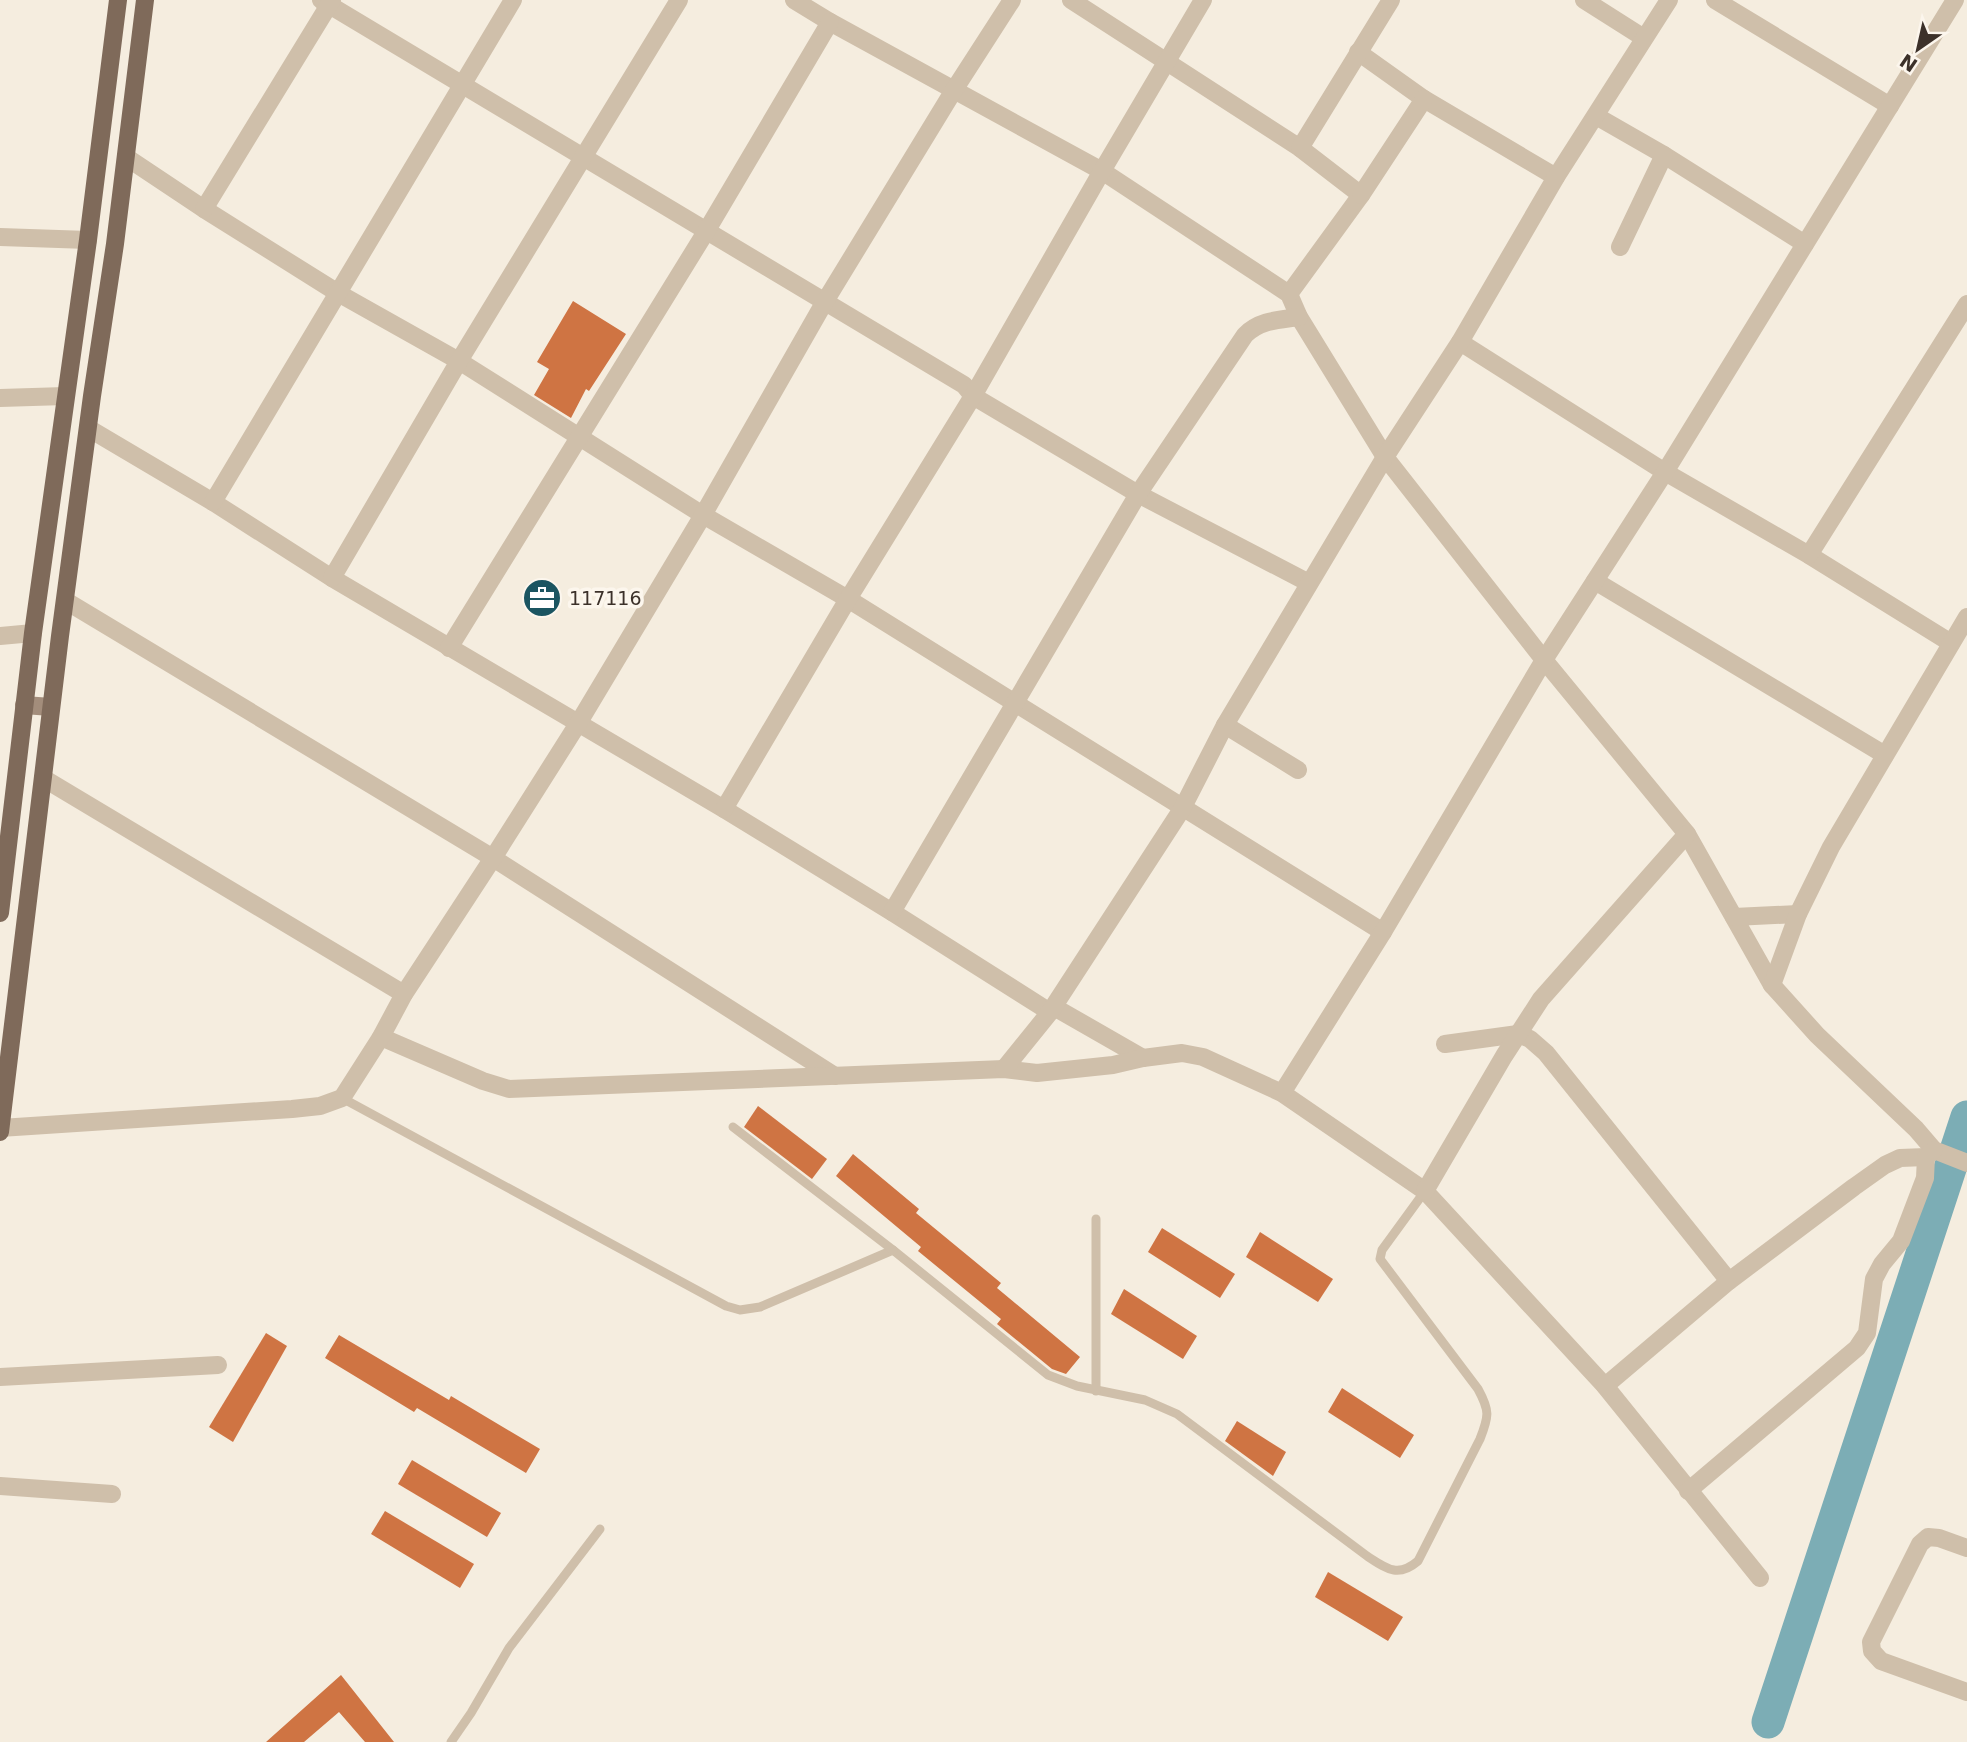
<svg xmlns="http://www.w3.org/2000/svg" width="1967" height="1742" viewBox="0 0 1967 1742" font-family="'DejaVu Sans',sans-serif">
	<rect width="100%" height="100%" fill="#f5eddf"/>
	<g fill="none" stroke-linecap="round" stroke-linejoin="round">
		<path stroke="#7cadb5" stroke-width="33" d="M1768,1722L1967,1117"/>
	</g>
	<g fill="#cf7443">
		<path d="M573,301L626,334L589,391L586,389L571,418L534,395L549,369L537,362Z"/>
		<path d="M758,1106L827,1159L812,1179L744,1127Z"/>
		<path d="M853,1154L919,1209L916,1213L1001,1283L997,1288L1080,1357L1066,1374L1052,1369L997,1324L1001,1319L918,1251L921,1247L836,1176Z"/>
		<path d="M1162,1228L1235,1274L1220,1298L1148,1252Z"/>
		<path d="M1260,1232L1333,1279L1318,1302L1246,1257Z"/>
		<path d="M1124,1289L1197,1336L1183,1359L1111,1314Z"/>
		<path d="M266,1333L287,1346L233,1442L209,1427Z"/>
		<path d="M339,1335L449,1400L451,1396L540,1449L526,1473L417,1408L414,1412L325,1358Z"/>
		<path d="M1342,1388L1414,1435L1400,1458L1328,1412Z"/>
		<path d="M1237,1421L1286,1452L1273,1476L1225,1441Z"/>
		<path d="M412,1460L501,1513L487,1537L398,1484Z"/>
		<path d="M385,1511L474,1564L460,1588L371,1534Z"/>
		<path d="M1328,1572L1403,1617L1388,1641L1315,1597Z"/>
		<path d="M341,1675L394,1742H365L339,1712L304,1742H266Z"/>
	</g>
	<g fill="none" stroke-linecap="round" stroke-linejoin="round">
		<g stroke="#cfbfaa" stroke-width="9">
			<path d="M342,1098L726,1306L740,1310L760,1307L893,1250L1048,1375L1077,1386L1145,1400L1177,1414L1367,1556C1387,1569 1398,1578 1418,1561L1480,1439C1489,1416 1490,1411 1478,1389L1380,1259L1382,1250L1425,1191"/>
			<path d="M733,1127L893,1250"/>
			<path d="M1096,1391V1219"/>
			<path d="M451,1742L471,1713L509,1648L600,1529"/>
		</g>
		<g stroke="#cfbfaa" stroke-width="18">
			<path d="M321,0C535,129 749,258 964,385L973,396L1138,494L1309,583"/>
			<path d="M794,0L830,22L1102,171L1289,294L1299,317L1385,457L1544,660L1687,834L1772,985L1817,1035L1916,1129L1934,1150L1967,1163"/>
			<path d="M1071,0L1300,148L1361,195L1289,294"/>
			<path d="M1584,0L1644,38"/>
			<path d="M1715,0L1890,106"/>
			<path d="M1358,52L1424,99L1556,177"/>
			<path d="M1596,116L1664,155L1805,244"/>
			<path d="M1300,148L1391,0"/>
			<path d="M126,157L204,209L338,293L459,361L703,515L848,599L1383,932"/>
			<path d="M1361,195L1424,99"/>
			<path d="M204,209L332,0"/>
			<path d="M0,237L88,240"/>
			<path d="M1620,247L1664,155"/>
			<path d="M1460,342L1665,472L1809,555L1951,643"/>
			<path d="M0,398L65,396"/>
			<path d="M88,428L213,502L332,578L724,809L892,912L1050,1012"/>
			<path d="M213,502L513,0"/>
			<path d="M1809,555L1967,304"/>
			<path d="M332,578L459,361L679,0"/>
			<path d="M1595,581L1885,755"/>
			<path d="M66,601L493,858L835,1076"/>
			<path d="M0,636L33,633"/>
			<path d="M449,648L707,230L830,22"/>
			<path d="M1225,725L1298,770"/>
			<path d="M43,778L404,994"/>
			<path d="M724,809L848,599L973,396L1102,171L1203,0"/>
			<path d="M892,912L1138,494L1245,335C1260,320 1279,320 1299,317"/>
			<path d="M1734,917L1798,914"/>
			<path d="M1772,985L1798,914L1831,847L1967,617"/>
			<path d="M1054,1007L1143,1058"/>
			<path d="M381,1037L483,1081L509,1089L1004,1069L1037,1073L1113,1065L1143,1058L1182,1053L1203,1057L1282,1093L1425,1191L1605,1386L1760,1578"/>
			<path d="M1445,1044L1518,1034L1530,1039L1546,1053L1729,1281"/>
			<path d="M1004,1069L1050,1012L1182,809L1225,725L1385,457L1460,342L1556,177L1669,0"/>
			<path d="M1282,1093L1383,932L1544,660L1665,472L1955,0"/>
			<path d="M0,1128L292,1109L320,1106L342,1098L381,1037L404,994L493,858L579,722L703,515L824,303L954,90L1012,0"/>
			<path d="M1425,1191L1504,1056L1541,999L1687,834"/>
			<path d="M0,1377L218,1365"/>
			<path d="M1605,1386L1729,1281L1854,1187L1885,1165L1900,1158L1926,1157"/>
			<path d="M0,1486L112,1494"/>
			<path d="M1688,1491L1857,1348L1867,1333L1874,1279L1882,1264L1901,1241L1925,1178L1926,1157L1934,1150"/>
			<path d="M1967,1548L1939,1538L1928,1537L1920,1544L1871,1642L1872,1651L1881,1661L1967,1692"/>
		</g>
		<path stroke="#a38d7b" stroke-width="18" d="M24,705L51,707"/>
		<g stroke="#7f6a5a" stroke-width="18">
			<path d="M0,913L33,633L88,240L118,0"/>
			<path d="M0,1132L60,636L92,396L115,244L145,0"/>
		</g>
	</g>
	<defs>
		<symbol id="office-disc" viewBox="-11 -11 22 22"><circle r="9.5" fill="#1b5561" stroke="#fcf6ed"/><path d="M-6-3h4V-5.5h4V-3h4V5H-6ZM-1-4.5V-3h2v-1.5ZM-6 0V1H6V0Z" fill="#fff"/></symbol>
	</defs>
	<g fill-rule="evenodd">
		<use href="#office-disc" x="520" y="576" width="44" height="44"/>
	</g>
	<g text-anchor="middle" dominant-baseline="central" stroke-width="7" stroke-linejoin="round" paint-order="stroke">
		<g font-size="19" fill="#3c312a" stroke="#fcf6ed" text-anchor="start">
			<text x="569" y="598">117116</text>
		</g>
	</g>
	<g transform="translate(1918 49) rotate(214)" stroke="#fcf6ed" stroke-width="5" paint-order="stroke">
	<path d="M0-5L12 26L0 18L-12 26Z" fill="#3c312a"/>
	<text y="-10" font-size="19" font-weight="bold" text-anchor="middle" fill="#3c312a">N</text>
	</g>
</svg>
